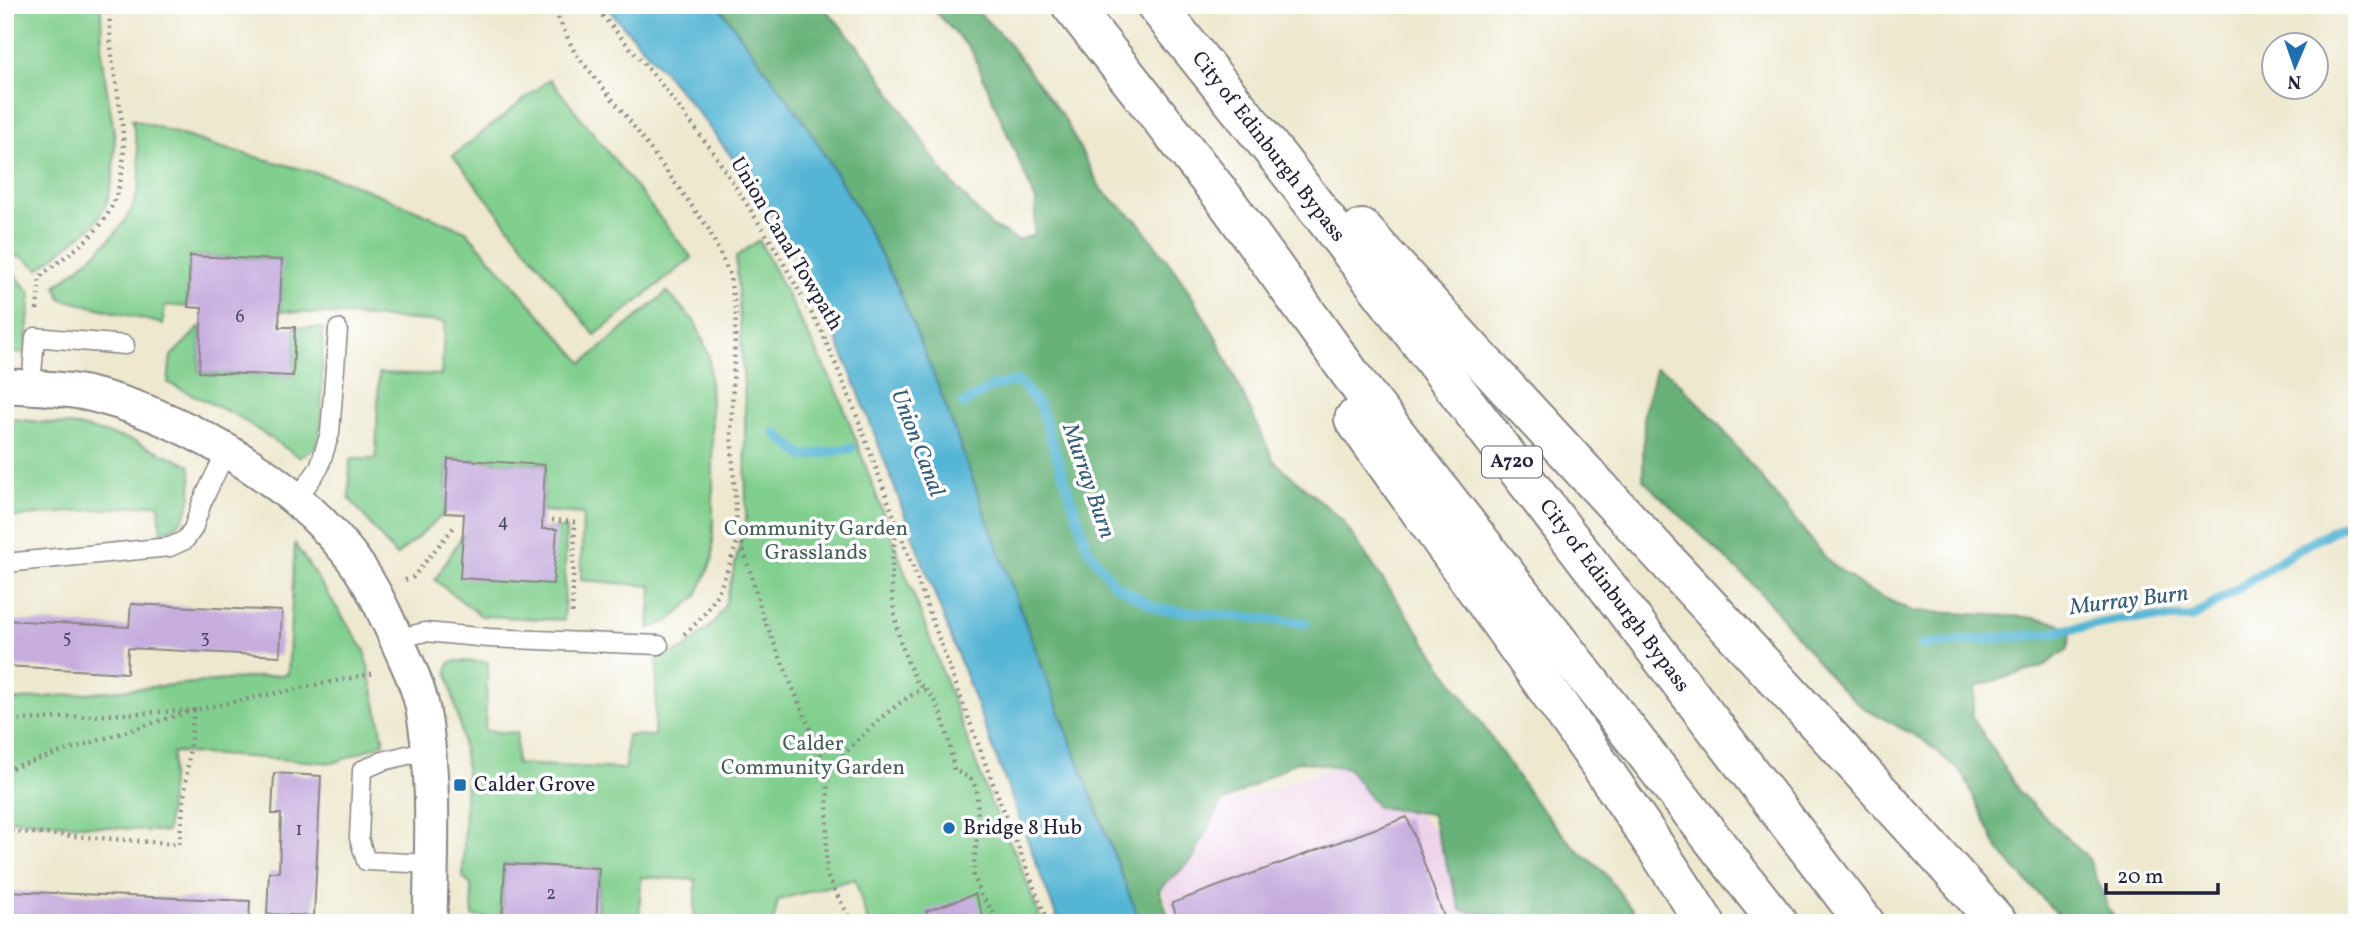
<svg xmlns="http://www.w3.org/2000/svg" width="2362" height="928" viewBox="0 0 2362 928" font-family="Vollkorn,serif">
	<rect width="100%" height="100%" fill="#fff"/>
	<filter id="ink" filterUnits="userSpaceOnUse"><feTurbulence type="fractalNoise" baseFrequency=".0143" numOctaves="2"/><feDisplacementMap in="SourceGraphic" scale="14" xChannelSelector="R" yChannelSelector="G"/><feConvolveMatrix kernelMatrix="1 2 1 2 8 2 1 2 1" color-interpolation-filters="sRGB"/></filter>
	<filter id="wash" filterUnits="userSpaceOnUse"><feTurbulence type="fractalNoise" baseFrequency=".00686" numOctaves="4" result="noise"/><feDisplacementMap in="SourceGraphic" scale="28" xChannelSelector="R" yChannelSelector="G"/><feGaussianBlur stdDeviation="1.57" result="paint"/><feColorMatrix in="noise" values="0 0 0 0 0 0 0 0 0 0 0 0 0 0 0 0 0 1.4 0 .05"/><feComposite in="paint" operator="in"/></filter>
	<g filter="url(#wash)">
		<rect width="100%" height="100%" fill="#ede8ce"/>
		<path fill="#edd1e9" d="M1362,758L1528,923H1175L1142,832Z"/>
		<g fill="#81cf8e" stroke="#527864" stroke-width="2">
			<path d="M5,5H101L102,61L115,138L113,178L107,202L95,224L39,269L22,257L5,255Z"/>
			<path d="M550,79L692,258L595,335L453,156Z"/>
			<path d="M132,119L223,148L346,181L466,231L583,363L667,292L695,322L709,355L713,460V558L697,596L669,621L649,629L652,586L581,580L583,514L543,511L545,465L448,459L445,513L396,556L349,498L350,459H376L379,373L441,375L445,322L280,311L281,260L190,256L188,307L165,305L163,324L61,299L56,286C91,257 140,224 140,173C140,155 135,137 132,119Z"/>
			<path d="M759,240L839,395L991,803L1017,857L1042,923H868L855,879L778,900L773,923H694L696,880L641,877L639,922L597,921L599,868L505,864L502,919L473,916L471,885L463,878L466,769L460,726L447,671L449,663L456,661L488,662L485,731L517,733L516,764L625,769L627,735L654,736L658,657L683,650L714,623L725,605L746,520L745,405L736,257Z"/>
			<path d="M14,275L31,293L25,353H5V326H10Z"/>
			<path d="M201,326L199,372L293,376L295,327L323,328L321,425L315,448L299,457L237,416L168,383L171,356Z"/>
			<path d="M5,418L77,426L132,440L190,465C193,483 193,512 177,525C173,529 166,530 161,532L159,504L5,518Z"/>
			<path d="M566,528L564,620L481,616L435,580L463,534Z"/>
			<path d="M295,544L365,651L384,743L334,763L173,752L167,832L5,819V701L288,674Z"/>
		</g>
		<g fill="#68b279" stroke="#456a5a" stroke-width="2">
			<path d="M718,5H822L867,56L945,175L991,226L1018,240L1034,235L1036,201L972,51L929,5H971L1006,40L1064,118L1101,189L1138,222L1182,280L1216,337L1274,461L1342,520L1536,803L1573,846L1603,871L1642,923H1534L1461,910L1431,814L1377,807L1348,768L1297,761L1220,804L1192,860L1159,890L1171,923H1140L1020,609L939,388L898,288L855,205L805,123Z"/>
			<path d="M1656,368L1670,374L1714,419L1829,562L1866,589L1912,611L2028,617L2059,623L2071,634L2068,649L2042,667L1976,686L1972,716L2020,793L2089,859L2109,909L2118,923H2065L1999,851L1963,774L1923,740L1864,708L1836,684L1758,589L1643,480L1644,412Z"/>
		</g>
		<path fill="#55b5d4" stroke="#3c6c88" stroke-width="2" d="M604,5H718L805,123L855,205L898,288L939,388L1020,609L1140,923H1059C1008,789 958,655 907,521C872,428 839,330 789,244C738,157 673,79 604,5Z"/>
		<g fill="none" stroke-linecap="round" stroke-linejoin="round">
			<g stroke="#55b5d4" stroke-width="10">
				<path d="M963,404L993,386L1018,381L1040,406L1088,549L1114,584L1158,609L1306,623"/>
				<path d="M775,433L804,456L851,448"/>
				<path d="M1922,645L2044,634L2131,618H2192L2302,547L2357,518"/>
			</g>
		</g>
		<g id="blocks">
			<g fill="#c6adde">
				<path d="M190,256L282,260L279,327H295L293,376L199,372L202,308L188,307Z"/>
				<path d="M5,274L14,275L10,327L5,326Z"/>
				<path d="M448,459L545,465L542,529H557L553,584L460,578L464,514L445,513Z"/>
				<path d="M131,604L282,611L280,656L128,648L127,673L5,666V620L129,627Z"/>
				<path d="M274,773L321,776L314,916L267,914L269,872H279L281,814H272Z"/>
				<path d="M1407,817L1444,917L1429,923H1179L1172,903Z"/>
				<path d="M505,864L599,868L596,923H520V921L502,919Z"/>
				<path d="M5,891L250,901L249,923H5Z"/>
				<path d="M975,894L986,923H931L926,911Z"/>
			</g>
		</g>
	</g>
	<g filter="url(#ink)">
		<use href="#blocks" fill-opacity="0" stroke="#888584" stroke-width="2"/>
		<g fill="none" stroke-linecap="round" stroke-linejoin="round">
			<defs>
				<g id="service">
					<path d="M31,387L35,337L125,345"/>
					<path d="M297,499L319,468L330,433L338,329"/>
					<path d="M5,563L170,547L185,540L193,529L202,502L226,452"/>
					<path d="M396,639L425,632L489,638L659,645"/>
					<path d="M428,750L383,761L362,770L359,838L366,861L431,864"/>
				</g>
				<path id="minor" d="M5,386C31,387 59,388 85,393C177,414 285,475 345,549C367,575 381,605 395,636C406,661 418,684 423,710C436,780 431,853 430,923"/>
				<g id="trunk">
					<path d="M1071,5L1226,201L1362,390L1778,923"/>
					<path d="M1156,5L1281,161L1865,923"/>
					<path d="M1362,229C1572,463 1790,688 1998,923"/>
					<path d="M1354,419C1473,586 1595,750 1705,923"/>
				</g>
			</defs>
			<use href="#service" stroke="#888584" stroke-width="21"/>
			<use href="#minor" stroke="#888584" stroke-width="37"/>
			<use href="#trunk" stroke="#888584" stroke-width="42"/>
			<g stroke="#888584" stroke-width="4.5" stroke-dasharray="2 5" stroke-linecap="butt">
				<path d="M552,5L575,53L626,116L708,228L729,273L736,312L731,433L737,528L764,619L828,771L826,874L852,923"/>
				<path d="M593,5L658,80L711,149L775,248L822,332L852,403L982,755L1048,923"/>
				<path d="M37,310L40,277C61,259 88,243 104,220C136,171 121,117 113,64C110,45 110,25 109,5"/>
				<path d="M552,520L575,522L572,616"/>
				<path d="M897,530C886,577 892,634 915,678C919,686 928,690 933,698C946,721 950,744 954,770L970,778L977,789L978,827L973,874L981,895L1002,923"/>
				<path d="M405,580L413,577L454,527"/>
				<path d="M684,634C718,607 725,576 739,537"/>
				<path d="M5,721L194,710L179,844L5,831"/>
				<path d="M5,770L194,710L375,673"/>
				<path d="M828,771C858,740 886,708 924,688"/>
			</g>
			<use href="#service" stroke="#fff" stroke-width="18"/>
			<use href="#minor" stroke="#fff" stroke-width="33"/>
			<use href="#trunk" stroke="#fff" stroke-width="38"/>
		</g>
	</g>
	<g fill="#1f6fb2" stroke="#fff" stroke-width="2.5">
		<rect x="453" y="778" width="14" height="14" rx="3.5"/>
		<circle cx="949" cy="828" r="7"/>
	</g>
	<g text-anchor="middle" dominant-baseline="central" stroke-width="7" stroke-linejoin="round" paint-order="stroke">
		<g font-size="18" fill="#4b4564">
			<text x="240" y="317">6</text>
			<text x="503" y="522">4</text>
			<text x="67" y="638">5</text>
			<text x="205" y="638">3</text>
			<text x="299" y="830">1</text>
			<text x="551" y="894">2</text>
		</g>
		<rect fill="#fff" stroke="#646476" stroke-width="2" x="1482" y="446.5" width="60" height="31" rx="5"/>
		<g font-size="19" font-weight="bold" fill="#22223b">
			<text x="1512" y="462">A720</text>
		</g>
		<g font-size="21" fill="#22223b" stroke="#fff">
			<text transform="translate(1268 147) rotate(52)">City of Edinburgh Bypass</text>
			<text transform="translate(786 244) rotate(59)">Union Canal Towpath</text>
			<text transform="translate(1614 596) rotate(53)">City of Edinburgh Bypass</text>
		</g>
		<g font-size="21" fill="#435f58" stroke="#fff">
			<text x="816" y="529">Community Garden<tspan x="816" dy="24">Grasslands</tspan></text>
			<text x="813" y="744">Calder<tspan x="813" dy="24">Community Garden</tspan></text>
		</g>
		<g font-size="21" fill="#22223b" stroke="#fff" text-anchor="start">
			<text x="474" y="785">Calder Grove</text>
			<text x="963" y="828">Bridge 8 Hub</text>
		</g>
		<g font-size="23" font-style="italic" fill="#365d78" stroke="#fff">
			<text transform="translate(917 443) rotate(69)">Union Canal</text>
			<text transform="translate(1088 481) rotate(71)">Murray Burn</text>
			<text transform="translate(2129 601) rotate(-7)">Murray Burn</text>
		</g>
	</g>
	<rect width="2362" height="928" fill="none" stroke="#fff" stroke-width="28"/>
	<g transform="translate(2295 66) rotate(182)"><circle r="33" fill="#ffffff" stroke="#a7a7b1" stroke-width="2"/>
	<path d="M0-5L12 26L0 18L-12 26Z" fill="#1f6fb2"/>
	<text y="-10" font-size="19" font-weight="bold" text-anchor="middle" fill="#22223b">N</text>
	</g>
	<path d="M2106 883v10h112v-10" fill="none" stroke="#22223b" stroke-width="3.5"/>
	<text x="2117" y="883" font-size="21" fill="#22223b" stroke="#ffffff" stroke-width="5" paint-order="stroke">20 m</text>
</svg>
